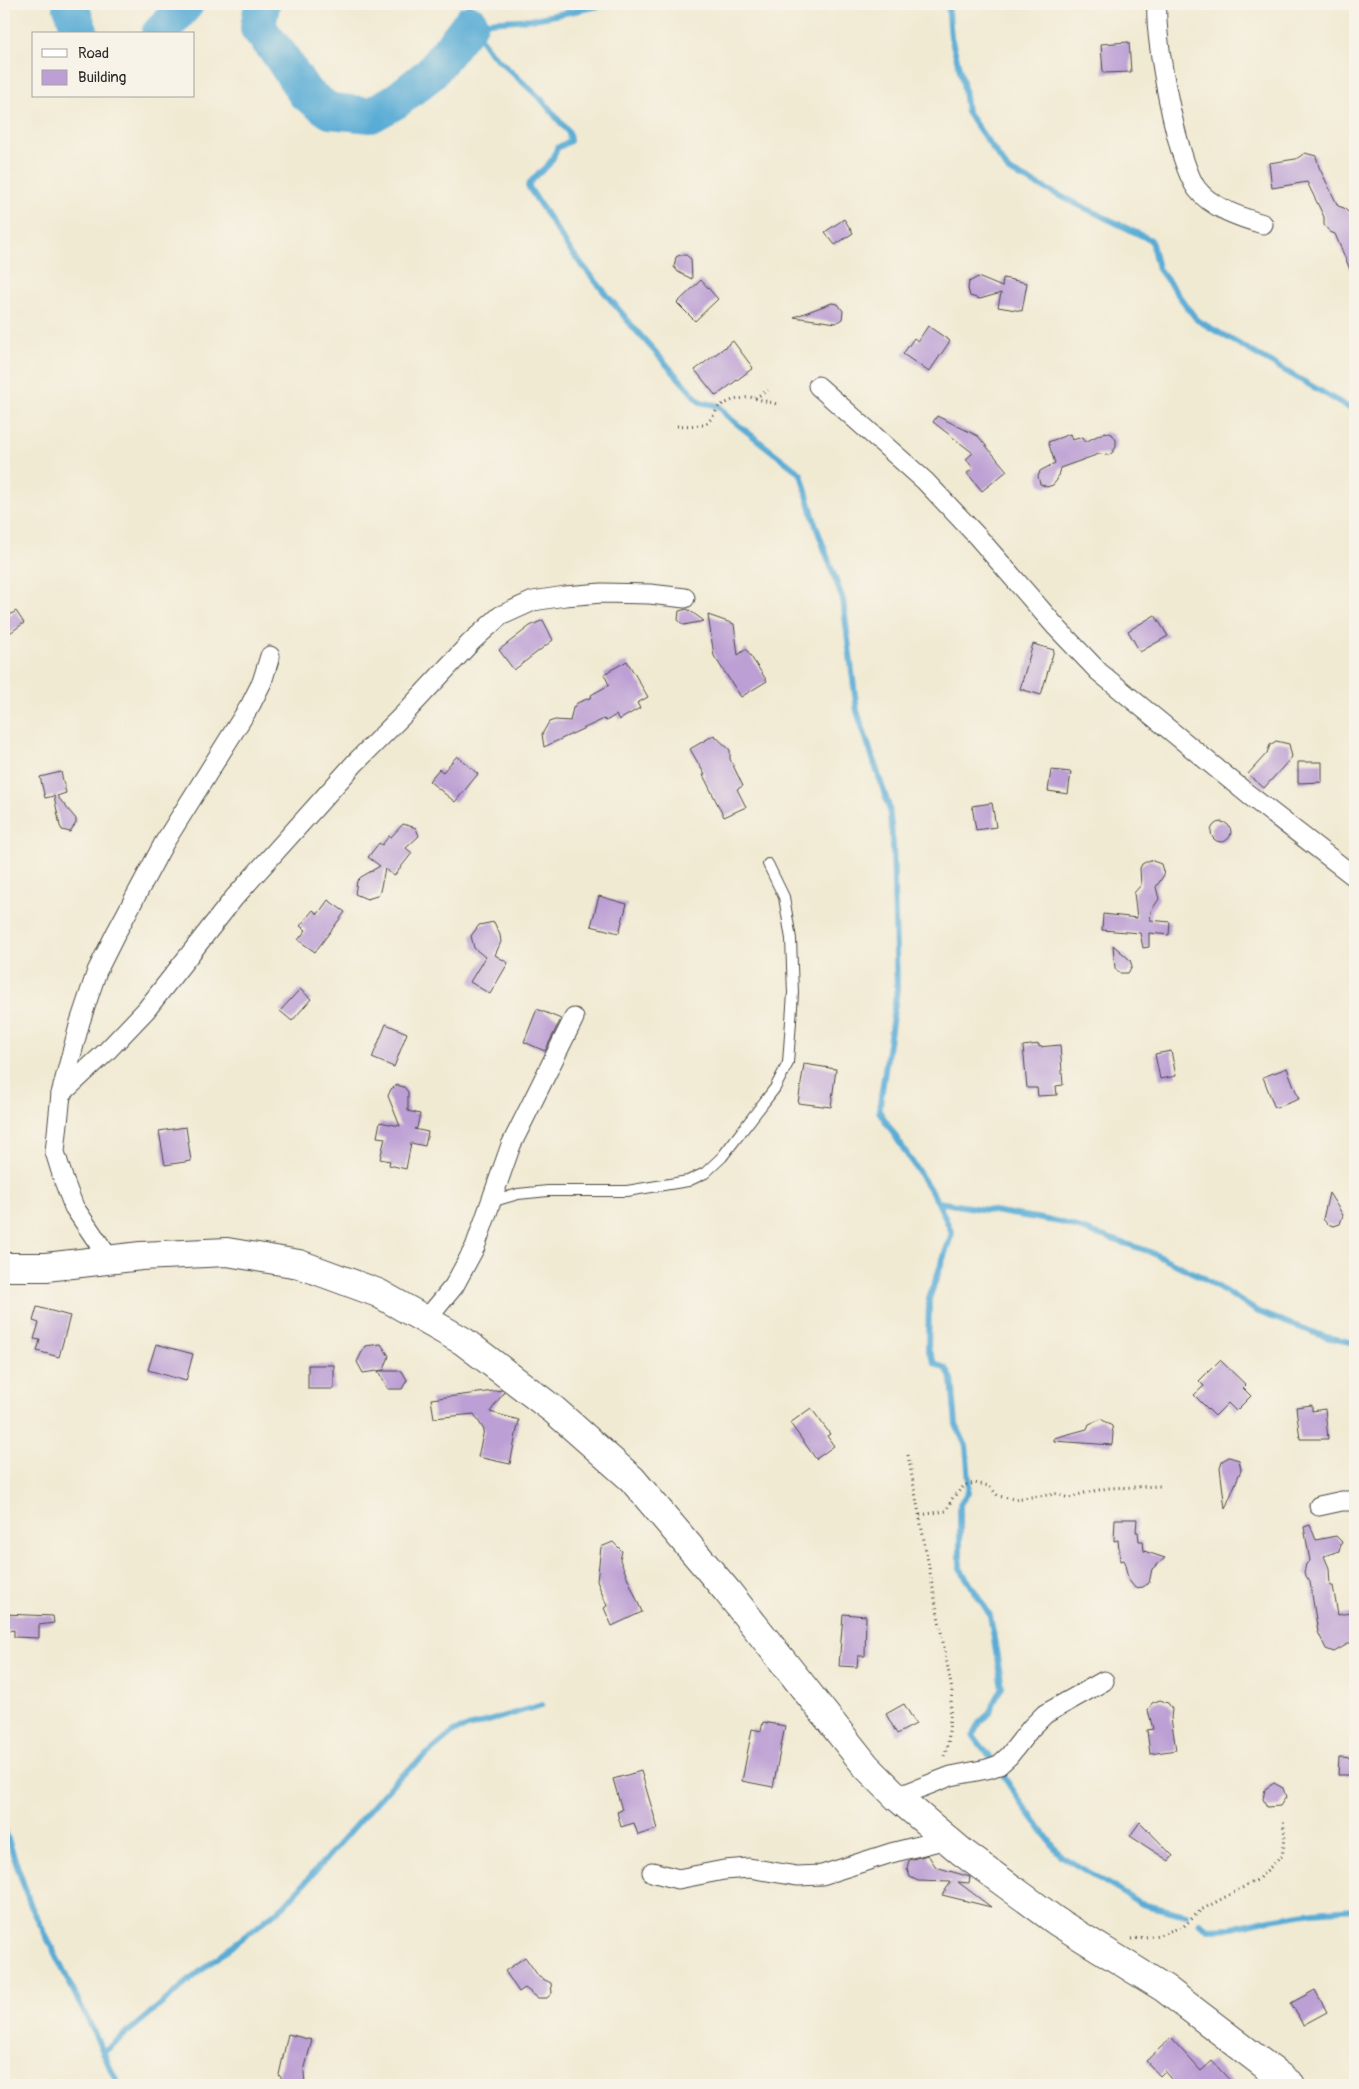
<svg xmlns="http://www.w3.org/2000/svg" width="1359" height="2089" viewBox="0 0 1359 2089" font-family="Pangolin,sans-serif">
	<rect width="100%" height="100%" fill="#f7f3e8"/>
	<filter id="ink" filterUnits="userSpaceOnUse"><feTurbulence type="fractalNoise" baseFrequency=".02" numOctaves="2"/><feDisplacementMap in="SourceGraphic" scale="10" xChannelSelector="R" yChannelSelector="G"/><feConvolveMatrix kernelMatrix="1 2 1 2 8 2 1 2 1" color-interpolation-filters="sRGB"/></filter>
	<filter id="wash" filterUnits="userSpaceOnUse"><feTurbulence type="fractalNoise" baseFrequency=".0096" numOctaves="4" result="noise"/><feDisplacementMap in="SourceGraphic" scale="20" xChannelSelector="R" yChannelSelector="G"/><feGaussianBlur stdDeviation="1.12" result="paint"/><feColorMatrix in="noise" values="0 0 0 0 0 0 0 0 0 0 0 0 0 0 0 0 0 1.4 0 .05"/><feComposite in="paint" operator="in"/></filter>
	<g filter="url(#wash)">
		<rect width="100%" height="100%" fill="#f1ead3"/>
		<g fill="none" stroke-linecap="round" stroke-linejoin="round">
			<g stroke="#59acd5" stroke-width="6">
				<path d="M470,4V23L491,53L543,101L569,133L570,141L557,148C550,171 539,168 528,186L570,250L633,327L700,402L719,406L727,416L801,474L816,526L843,600L857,711L889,807L893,845L897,989L879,1111L938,1202L952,1233L929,1299L928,1350L935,1363L946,1369L952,1379L956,1425L966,1446L969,1481L968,1492L960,1504V1568L990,1615L1002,1687L994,1702L990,1713L979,1723L973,1735L993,1761"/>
				<path d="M948,4L951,37L963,82L967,112L1009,171L1151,240L1158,268L1197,320L1355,411"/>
				<path d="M470,23L534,19L610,4"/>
				<path d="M938,1202L1060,1222L1148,1251L1204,1278L1258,1312L1326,1337L1355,1343"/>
				<path d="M998,1768L1022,1804L1061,1856L1142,1904L1187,1915"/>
				<path d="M4,1828L31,1906L93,2030L118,2085"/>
				<path d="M1199,1923L1208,1929L1232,1928L1270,1919L1313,1912L1355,1909"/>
				<path d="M103,2053L209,1964L285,1905L396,1780L455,1731L542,1705"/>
			</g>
			<g stroke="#59acd5" stroke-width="36">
				<path d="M70,4L81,34"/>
				<path d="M262,4L258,28L280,55L305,93L330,111L371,115L396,101L430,74L470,23"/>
				<path d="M159,34L186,4"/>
			</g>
		</g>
		<g id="blocks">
			<g fill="#bc9fd4">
				<path d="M1129,42L1131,72L1103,73L1101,44Z"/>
				<path d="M1305,153L1316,156L1319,167L1338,206L1344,208L1350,214L1355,235V281L1335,234L1330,232L1324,225V217L1307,182L1272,188L1269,163L1296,159Z"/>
				<path d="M844,219L853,233L835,245L825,232Z"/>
				<path d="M680,255H686L691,259L692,279L678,272L674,267L676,257Z"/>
				<path d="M978,277L1002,287L1003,278L1027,283L1022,311L998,307L1001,293L980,299L970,296L968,289L969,282Z"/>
				<path d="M701,280L718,299L695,321L677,303Z"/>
				<path d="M832,303L838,304L843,311L842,319L836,323L794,317Z"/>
				<path d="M928,326L950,341L929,372L903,354L914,338L918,341Z"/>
				<path d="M733,341L753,368L716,396L695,370Z"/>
				<path d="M937,416L978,436L1007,471L982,491L967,473L973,468L966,459L973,453L933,422Z"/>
				<path d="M1105,432L1112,434L1116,440V447L1112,453L1109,455L1099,454L1060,468L1057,480L1053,485L1047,487L1040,484L1038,477L1040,471L1055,463L1048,442L1070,434L1072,440L1083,437L1085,442Z"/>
				<path d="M687,609L689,610L704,621L684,625L680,622L678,620L679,611Z"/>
				<path d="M16,611L24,623L4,637V619Z"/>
				<path d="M708,615L734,624L738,655L746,649L767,681L741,697L714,656Z"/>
				<path d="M1155,615L1168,636L1140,652L1128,631Z"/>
				<path d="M543,620L553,640L514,670L499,650L530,626Z"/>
				<path d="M1033,644L1054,650L1041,695L1020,689Z"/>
				<path d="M627,661L648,697L637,703L640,708L619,720L616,715L606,721L604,719L544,747L542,734L549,722L555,720L570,721L573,708L577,703L592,697L591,695L609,685L604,674Z"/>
				<path d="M714,735L730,750V759L743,786L737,789L746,807L724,817L703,775H705L690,749Z"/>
				<path d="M1276,741L1289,744L1292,757L1264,788L1248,774L1267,753L1270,745Z"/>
				<path d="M457,756L478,774L455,802L429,781L439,769L443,772Z"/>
				<path d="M1298,762H1322V782L1298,783Z"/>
				<path d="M1051,770L1071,772L1068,794L1048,791Z"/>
				<path d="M61,772L66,793L57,796L76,819V823L70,832L62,830L60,826L54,796L45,798L40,777Z"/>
				<path d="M992,803L996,827L976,830L972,806Z"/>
				<circle cx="1221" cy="832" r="10"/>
				<path d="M403,824L416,828L419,836L406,848L412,853L394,876L385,869L380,891L377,896L367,899L355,894L357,881L361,877L380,866L368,857L379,843L382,845L389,836L391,837Z"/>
				<path d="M1150,860L1161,864L1164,875L1156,887L1159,899L1151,911L1150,920L1170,922L1169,935L1149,933V947L1143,948L1140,933L1102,930L1103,914L1137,918L1134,893L1141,885L1140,868L1142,864Z"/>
				<path d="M599,896L627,904L619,933L591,926Z"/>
				<path d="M328,900L345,912L315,952L298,940L306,930L300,926L313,910L318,914Z"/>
				<path d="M494,922L500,935L501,942L495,955L508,963L490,994L470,982L485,957L474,948L471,936L479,925Z"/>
				<path d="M1113,945L1130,960L1132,966L1128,973H1119L1115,968Z"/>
				<path d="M300,989L311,999L292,1021L280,1011Z"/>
				<path d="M537,1009L561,1019L545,1051L524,1042Z"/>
				<path d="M386,1024L407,1033L394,1067L372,1058Z"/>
				<path d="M1039,1044V1047L1060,1045L1063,1085L1056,1086L1057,1095L1038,1096L1037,1088H1027L1023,1046Z"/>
				<path d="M1171,1051L1176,1076L1160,1079L1155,1054Z"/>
				<path d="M804,1064L836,1069L831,1107L798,1103Z"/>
				<path d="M1287,1068L1299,1099L1276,1108L1274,1106L1263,1077Z"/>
				<path d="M397,1085L404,1087L408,1092V1111L420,1114L417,1128L414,1129L428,1132L425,1146L411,1143L406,1169L389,1165L390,1161L380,1159L385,1138L377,1137L380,1122L400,1126L388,1096L391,1089Z"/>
				<path d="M186,1127L191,1161L165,1165L159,1131Z"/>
				<path d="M1329,1193L1343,1215L1340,1224L1334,1226L1327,1224L1323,1219Z"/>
				<path d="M37,1307L70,1316L59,1357L37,1351L40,1340L34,1339L39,1323L33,1321Z"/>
				<path d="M156,1344L193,1354L186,1381L148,1370Z"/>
				<path d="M381,1344L389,1356L384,1370L363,1373L357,1362L365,1346Z"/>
				<path d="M1220,1360L1246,1385L1243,1388L1251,1396L1236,1411L1228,1403L1215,1416L1194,1395L1204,1386L1199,1381Z"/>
				<rect x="308" y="1365" width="26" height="24"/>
				<path d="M378,1371H402L407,1380L402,1389H388Z"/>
				<path d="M502,1390L504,1392L490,1412L519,1420L510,1464L478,1457L484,1430L474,1414L434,1418L431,1399Z"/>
				<path d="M1312,1405V1411L1325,1409L1328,1439H1300L1296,1407Z"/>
				<path d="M811,1408L830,1434L827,1436L834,1446L816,1459L790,1423Z"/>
				<path d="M1101,1419L1112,1426L1113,1433L1112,1445L1054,1441V1438L1087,1429L1089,1424Z"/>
				<path d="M1229,1457L1239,1460L1241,1470L1225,1509L1220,1467L1222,1461Z"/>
				<path d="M1115,1519H1137L1136,1532H1138L1139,1541H1143L1144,1551L1165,1558L1152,1569L1149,1583L1143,1587L1135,1588L1128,1579L1124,1560L1120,1561L1118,1540L1114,1541Z"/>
				<path d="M1310,1525L1316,1540L1336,1536L1342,1542L1339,1551L1324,1556L1329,1568L1330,1586H1333L1338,1615L1355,1612V1640L1334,1652L1326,1649L1318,1632L1310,1582L1304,1573L1306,1564L1310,1561L1304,1527Z"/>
				<path d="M613,1542L622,1551L620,1560L642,1612L612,1626L604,1608L607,1606L597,1581L601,1547Z"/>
				<path d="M4,1614L53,1616L54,1623L39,1625V1638L14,1637V1630L4,1632Z"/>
				<path d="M843,1614L866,1616L865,1656H858L857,1667L839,1666Z"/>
				<path d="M1160,1700L1168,1703L1172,1709L1171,1718L1176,1750L1150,1754L1147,1730L1153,1729L1148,1710L1152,1703Z"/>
				<path d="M904,1704L916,1724L897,1734L886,1714Z"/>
				<path d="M763,1722L785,1726L773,1787L742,1781L752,1729L761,1731Z"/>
				<path d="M1339,1757L1355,1758V1775H1338Z"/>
				<path d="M641,1771L658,1829L638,1835L634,1823L621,1827L617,1812L622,1810L613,1779Z"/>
				<path d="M1274,1783L1283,1788L1286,1797L1280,1806L1267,1807L1263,1799L1265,1789Z"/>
				<path d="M1140,1822L1173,1856L1169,1861L1130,1836Z"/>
				<path d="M928,1855L936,1867L970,1877L969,1883L958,1882L991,1907L942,1895L951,1882L918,1881L910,1877L907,1868L909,1860Z"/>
				<path d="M525,1957L539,1977L551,1983L552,1993L547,1998H538L525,1988L519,1992L505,1971Z"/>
				<path d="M1315,1990L1327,2012L1303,2025L1291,2003Z"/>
				<path d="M288,2034L312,2040L304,2071L305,2085H287L279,2075Z"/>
				<path d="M1171,2038L1201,2071L1212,2061L1234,2085H1177L1165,2071L1160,2076L1146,2061Z"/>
			</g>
		</g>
	</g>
	<g filter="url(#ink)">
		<use href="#blocks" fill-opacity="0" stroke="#494844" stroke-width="1"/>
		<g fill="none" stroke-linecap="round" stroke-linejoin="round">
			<defs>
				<path id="lane" d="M491,1202L518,1194L548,1191H627L688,1181L705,1173L722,1157L775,1088L788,1063L793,993L791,939L784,897L768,864"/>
				<g id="street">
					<path d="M1157,4C1154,38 1177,162 1197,189C1211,208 1242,218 1263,224"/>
					<path d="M818,386L925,481L977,536L1056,627L1099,672L1249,795L1355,877"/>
					<path d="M61,1094L106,1052L146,1010L234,898L355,763L405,713L472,641L500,616L533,601L565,596L602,593L650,594L685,598"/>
					<path d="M110,1260L74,1207L64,1181L55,1152L61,1094L80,1022L97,971L116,933L164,843L251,704L262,682L270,656"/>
					<path d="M426,1320L454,1286L475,1247L511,1145L574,1018"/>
					<path d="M1319,1506L1342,1501H1355"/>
					<path d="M897,1797L951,1776L987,1769L999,1765L1009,1756L1031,1728L1045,1714L1104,1681"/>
					<path d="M652,1872L678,1879L724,1870L749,1868L797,1876L822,1875L891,1853L947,1839"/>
				</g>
				<path id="secondary" d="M4,1267H46L141,1256L227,1252L299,1264L378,1293L463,1341L554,1410L632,1479L727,1591L866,1766L897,1797L962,1852L1056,1921L1164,1988L1291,2085"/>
			</defs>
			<use href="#lane" stroke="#494844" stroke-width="12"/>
			<use href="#street" stroke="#494844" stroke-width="21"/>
			<use href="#secondary" stroke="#494844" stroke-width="30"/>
			<g stroke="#494844" stroke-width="3" stroke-dasharray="1 4" stroke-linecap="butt">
				<path d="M755,398L768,390"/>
				<path d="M677,426L705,425L712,418L719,406L733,400L750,397L777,404"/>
				<path d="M908,1455L952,1690L948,1745L943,1759"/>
				<path d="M920,1515L946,1511L953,1497L965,1485L974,1483L989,1486L998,1496L1014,1499L1056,1494L1069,1498L1084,1493L1108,1488L1160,1486"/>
				<path d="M1131,1939L1159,1935L1184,1926L1201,1910L1257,1880L1282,1856L1285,1839L1283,1818"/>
			</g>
			<use href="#lane" stroke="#fff" stroke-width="10"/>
			<use href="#street" stroke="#fff" stroke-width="19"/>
			<use href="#secondary" stroke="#fff" stroke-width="28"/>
		</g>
	</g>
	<rect width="1359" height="2089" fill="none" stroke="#f7f3e8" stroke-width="20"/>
	<rect x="32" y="32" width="162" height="65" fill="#f7f3e8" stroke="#a5a39c"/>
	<rect x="42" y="49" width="25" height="8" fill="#ffffff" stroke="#a5a39c"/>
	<text x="78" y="58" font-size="15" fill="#2b2b2b">Road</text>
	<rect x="42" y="70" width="25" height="15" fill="#bc9fd4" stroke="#a5a39c"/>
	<text x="78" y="82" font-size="15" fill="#2b2b2b">Building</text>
</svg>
